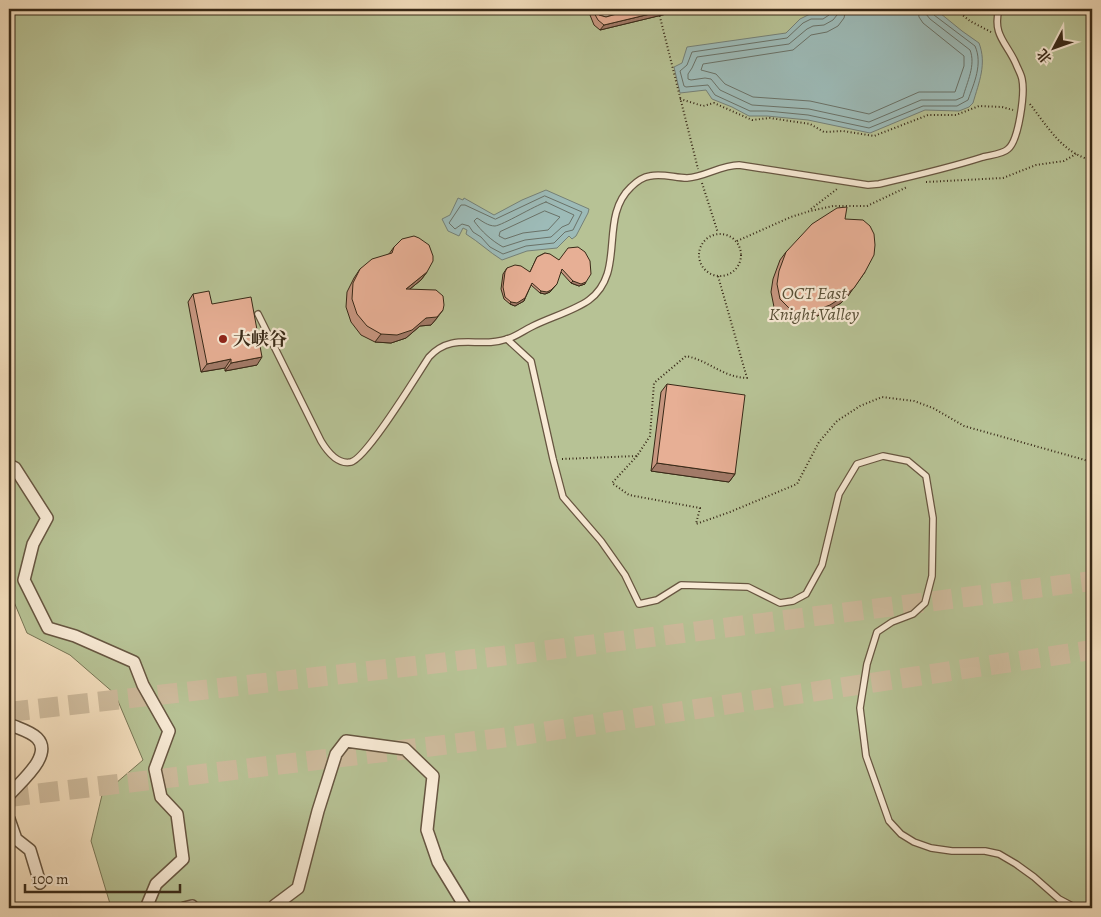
<svg xmlns="http://www.w3.org/2000/svg" width="1101" height="917" viewBox="0 0 1101 917" font-family="Alegreya,'Noto Serif SC',serif">
	<rect width="100%" height="100%" fill="#f4dfbe"/>
	<filter id="stains"><feTurbulence type="fractalNoise" baseFrequency=".004" numOctaves="4"/><feColorMatrix values="0 0 0 0 .2 0 0 0 0 .09 0 0 0 0 .02 0 0 0 .5 -.17"/></filter>
	<radialGradient id="worn" r=".72"><stop offset=".6" stop-color="#630" stop-opacity="0"/><stop offset="1" stop-color="#630" stop-opacity=".3"/></radialGradient>
	<path fill="#b7c295" stroke="#787656" d="M9,9H1092V908H109L111,907L91,841L102,795L143,760L115,694L70,655L27,633L9,590V528L11,512L9,506Z"/>
	<g fill="#9dbbb8" stroke="#758178">
		<path d="M830,9H935L962,31L979,43C987,64 979,82 973,103L969,107L959,111L925,110L870,133L808,120L767,116H749L732,107L712,99L706,90L680,93L674,67L682,63L687,47L786,33L800,19L810,14H821Z"/>
		<path d="M546,190L589,209L588,213L576,236L572,239L569,236L557,248L527,251L502,260C489,252 479,242 466,234L467,230L463,228L459,236L448,231L442,219L450,215L458,198L463,200L464,198L494,215L522,200Z"/>
	</g>
	<g fill="none" stroke-linecap="round" stroke-linejoin="round">
		<g stroke="#6a7268" stroke-width="1">
			<path d="M832,9L829,15L823,19H811L803,23L787,38L692,52L687,65L680,71L684,86L686,87L708,85L715,95L750,111H767L808,115L869,128L923,106H957L968,100C974,83 983,64 975,46L934,15L932,9"/>
			<path d="M838,9L837,15L833,20L824,25L813,26L807,29L789,44L697,57L692,68L688,74V79L691,80L705,78L711,79L720,90L752,105L809,109L869,122L921,100H956L963,97C967,82 976,65 970,50L930,19L926,14V9"/>
			<path d="M846,9L844,18L838,26L827,32L811,35L793,50L703,64L701,70L716,74L725,84L753,97L810,101L869,114L919,92H955L964,66V56L923,23L919,17L918,9"/>
			<path d="M545,196L582,212L573,230L565,232L554,243L526,246L503,254L490,247L481,237L473,232L469,226L462,224L455,229L449,223L461,205H465L495,219Z"/>
			<path d="M546,202L574,215L569,224L562,227L551,237L525,240L503,247C492,241 481,231 474,221L477,218C482,221 488,226 495,226C503,225 534,206 546,202Z"/>
			<path d="M545,211L560,217L548,230L523,233L505,239L499,236L500,232Z"/>
		</g>
		<g stroke="#cebb9d" stroke-width="20" stroke-dasharray="20 10" stroke-linecap="butt">
			<path d="M9,712L518,654L1092,581"/>
			<path d="M9,797L509,737L1092,650"/>
		</g>
		<defs>
			<g id="lane">
				<path d="M258,314L321,441C327,451 337,465 351,462C367,458 417,375 429,357C453,331 479,349 507,339C515,337 523,331 531,327C548,318 574,311 589,300C627,272 598,218 631,187C636,182 643,177 650,176C662,173 675,178 687,178C705,177 721,165 739,165L868,185L879,184C914,176 949,168 983,157C991,155 1003,154 1008,149C1019,140 1025,93 1022,79C1021,74 1018,69 1016,64C1007,43 992,35 999,9"/>
				<path d="M507,339L531,361L553,459L563,497L601,541L625,575L639,604L657,600L681,585L748,587L780,603L793,601L806,594L822,565L839,494L857,464L883,456L908,461L926,476L933,518L932,576L925,603L913,614L892,622L877,632L867,664L860,708L866,756L889,821L901,834L914,842L931,848L952,851H985L999,854L1016,864L1034,877L1059,899L1076,908H1087"/>
			</g>
			<g id="street">
				<path d="M601,15L623,9"/>
				<path d="M9,465L15,468L47,518L33,544L24,580L48,628L75,636L134,662L143,685L169,731L155,769L161,797L177,814L183,859L156,884L146,908H147"/>
				<path d="M9,724C17,728 30,731 37,738C54,755 20,782 9,795"/>
				<path d="M9,819L16,839L30,850L40,883"/>
				<path d="M184,908L192,906L193,908"/>
				<path d="M274,908V906L298,888L318,811L336,754L346,741L405,749L433,776L427,830L438,862L466,908"/>
			</g>
		</defs>
		<use href="#lane" stroke="#675641" stroke-width="8"/>
		<use href="#street" stroke="#675641" stroke-width="14"/>
		<g stroke="#382917" stroke-width="2" stroke-dasharray="1 2.5" stroke-linecap="butt">
			<path d="M658,9L698,169"/>
			<path d="M955,9L970,21L991,32"/>
			<path d="M680,99L703,106L714,103L752,120L770,118L810,124L824,132L843,131L874,136L928,115H956L979,106L1002,107L1013,110"/>
			<path d="M1030,104C1047,126 1063,154 1092,160"/>
			<path d="M926,182L1003,178L1036,165L1064,161L1076,154"/>
			<path d="M702,183L718,233"/>
			<path d="M811,209L837,189"/>
			<circle cx="720" cy="255" r="21"/>
			<path d="M737,241L791,217L810,211L833,206H867L907,187"/>
			<path d="M637,456L612,483L629,495L700,508L696,524L730,512L797,484L819,442L837,421L860,406L882,397L914,401L933,408L964,426L1092,462"/>
			<path d="M562,459L637,456L650,436L654,383L686,356C710,361 722,377 747,378L718,276"/>
		</g>
		<use href="#lane" stroke="#f8ead5" stroke-width="5.5"/>
		<use href="#street" stroke="#f8ead5" stroke-width="11"/>
	</g>
	<g fill="#c79680" stroke="#382917">
		<path d="M590,9H598H597L599,15L606,17L629,10V9H687L600,30L594,25L590,15Z"/>
		<path d="M845,219L848,296L841,303L824,313L808,320H791L783,316L774,307L771,292L773,279L780,260L786,252Z"/>
		<path d="M394,247L427,272L421,280L410,289L437,318L431,325L420,326L406,338L391,343L375,342L361,335L351,322L346,307L347,292L354,278L360,269L389,254Z"/>
		<path d="M545,253L585,284L579,286L571,283L561,272L550,292L545,294L540,293L531,285L524,301L515,306L510,304L504,299L501,289L503,274L507,268L530,272L537,257Z"/>
		<path d="M193,294L212,304L257,365L225,371V368L201,372L188,302Z"/>
		<path d="M667,384L735,474L729,482L651,471L661,392Z"/>
	</g>
	<g fill="#a27a68" stroke="#382917">
		<path d="M671,9H687L600,30L604,25Z"/>
		<path d="M427,272L421,280L400,297L406,289Z"/>
		<path d="M865,272L848,296L841,303L824,313L808,320H791L796,312Z"/>
		<path d="M573,281L586,282L585,284L579,286L571,283Z"/>
		<path d="M557,284L550,292L545,294L540,293L541,291Z"/>
		<path d="M525,298L524,301L515,306L510,304L511,302Z"/>
		<path d="M443,310L437,318L431,325L420,326L406,338L391,343L375,342L381,334L426,318Z"/>
		<path d="M262,357L257,365L225,371L231,363Z"/>
		<path d="M231,359L225,368L201,372L207,364Z"/>
		<path d="M657,463L735,474L729,482L651,471Z"/>
	</g>
	<g fill="#e7af95" stroke="#382917">
		<path d="M593,9H597L599,15L606,17L631,10L632,9H671L604,25L598,20L593,11Z"/>
		<path d="M847,207L845,219L863,220L870,226L874,234L875,245L874,255L865,272L854,288L847,294L830,305L814,311L796,312L789,308L780,299L777,284L779,271L786,252L812,224L837,208Z"/>
		<path d="M414,236L419,238L429,245L433,256V261L427,272L406,289L436,290L443,296L444,305L443,310L437,317L426,318L412,330L397,335L381,334L367,326L357,314L352,299L353,283L360,269L372,259L392,253L394,247L402,239Z"/>
		<path d="M578,247L585,252L590,261L591,274L586,282L581,284L573,281L562,269L557,284L551,290L547,292L541,291L532,283L525,298L517,303L511,302L505,297L503,287L505,272L507,268L515,265L521,266L530,272L537,257L545,253L550,254L559,260L568,248Z"/>
		<path d="M209,291L212,304L251,297L262,357L231,363V359L207,364L193,294Z"/>
		<path d="M667,384L745,395L735,474L657,463Z"/>
	</g>
	<circle fill="#8f2418" stroke="#f8ead5" stroke-width="2" cx="223" cy="339" r="5"/>
	<g text-anchor="middle" dominant-baseline="central" stroke-width="4.5" stroke-linejoin="round" paint-order="stroke">
		<g font-size="18" font-style="italic" fill="#584f36" stroke="#f8ead5">
			<text x="814" y="293">OCT East<tspan x="814" dy="21">Knight Valley</tspan></text>
		</g>
		<g font-size="18" font-weight="bold" fill="#382917" stroke="#f8ead5" text-anchor="start">
			<text x="233" y="339">大峡谷</text>
		</g>
	</g>
	<rect width="1101" height="917" fill="none" stroke="#f4dfbe" stroke-width="30"/>
	<rect x="10" y="10" width="1081" height="897" fill="none" stroke="#382917" stroke-width="2.5"/>
	<rect x="15" y="15" width="1071" height="887" fill="none" stroke="#382917"/>
	<g transform="translate(1054 48) rotate(229)" stroke="#f8ead5" stroke-width="4" paint-order="stroke">
	<path d="M0-4L9 19L0 12L-9 19Z" fill="#382917"/>
	<text y="-8" font-size="14" font-weight="bold" text-anchor="middle" fill="#382917">北</text>
	</g>
	<path d="M25 884v8h155v-8" fill="none" stroke="#382917" stroke-width="2.5"/>
	<text x="32" y="884" font-size="15" fill="#382917" stroke="#f8ead5" stroke-width="4" paint-order="stroke">100 m</text>
	<rect width="100%" height="100%" filter="url(#stains)"/>
	<rect width="100%" height="100%" fill="url(#worn)"/>
</svg>
